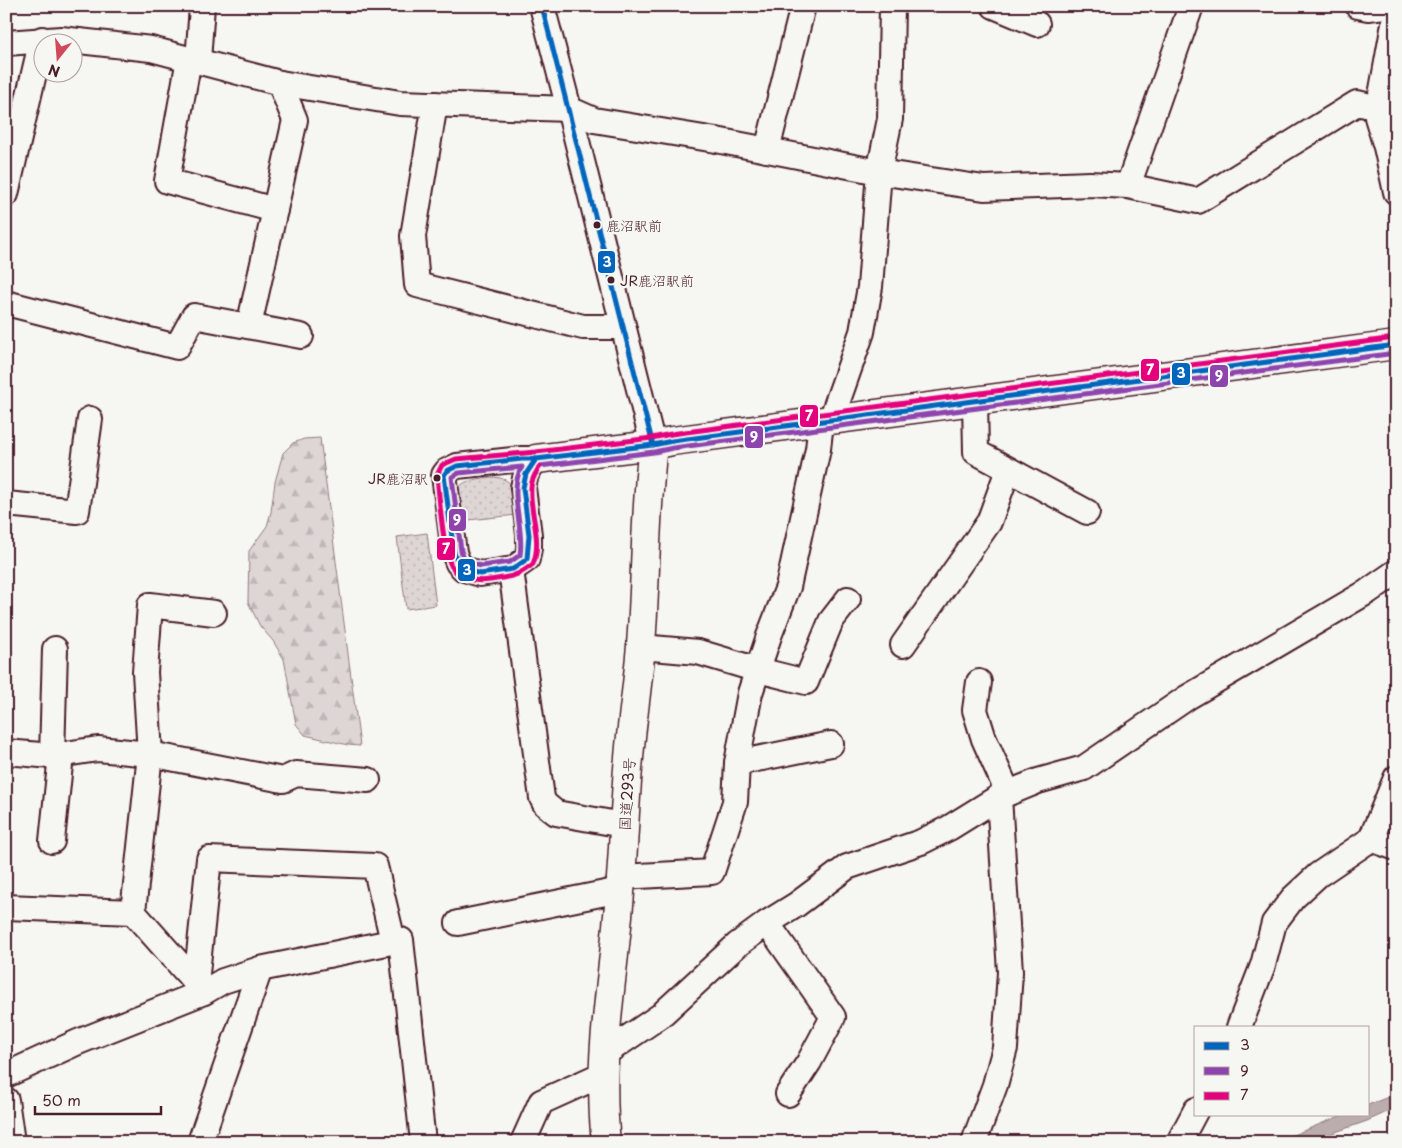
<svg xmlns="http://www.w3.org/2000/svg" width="1402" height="1148" viewBox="0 0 1402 1148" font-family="'Playpen Sans','Klee One',sans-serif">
	<defs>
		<pattern id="grass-dots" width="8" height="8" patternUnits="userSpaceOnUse" patternTransform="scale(1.25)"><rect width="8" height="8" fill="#ddd6d5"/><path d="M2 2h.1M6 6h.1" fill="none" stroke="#bfb7b7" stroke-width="1.8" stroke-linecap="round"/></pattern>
		<pattern id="forest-firs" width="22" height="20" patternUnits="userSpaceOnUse" patternTransform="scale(1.25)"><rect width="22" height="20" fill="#ddd6d5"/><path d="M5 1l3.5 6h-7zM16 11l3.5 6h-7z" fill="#bfb7b7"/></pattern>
	</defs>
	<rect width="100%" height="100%" fill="#f6f6f2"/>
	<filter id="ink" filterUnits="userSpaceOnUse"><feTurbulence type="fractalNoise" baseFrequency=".02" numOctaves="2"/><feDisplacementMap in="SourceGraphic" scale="10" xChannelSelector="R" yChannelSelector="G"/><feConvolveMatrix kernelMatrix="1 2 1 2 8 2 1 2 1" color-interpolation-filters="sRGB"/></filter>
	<g filter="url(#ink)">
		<g fill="url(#grass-dots)" stroke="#947a80">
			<path d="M490,477C517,477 515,494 517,515L458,521C456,485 453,482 490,477Z"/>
			<path d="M427,533L436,605L406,609L397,537Z"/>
		</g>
		<path fill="url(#forest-firs)" stroke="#947a80" d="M320,438L360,746L348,745L305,735L296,724L284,659L273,641L260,626L248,602L249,551L267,526L271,512L275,482L283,453L293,443L304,439Z"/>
		<path fill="#bbadae" stroke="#8e747a" d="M1396,1094V1108L1367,1121L1307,1142H1276L1345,1114H1368V1105Z"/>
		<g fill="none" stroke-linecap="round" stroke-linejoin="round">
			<defs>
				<g id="minor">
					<path d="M542,6L569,109L653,445"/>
					<path d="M994,6L1037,24"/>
					<path d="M1358,6L1368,8L1385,6"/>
					<path d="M1396,13L1377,117L1386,147L1396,192"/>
					<path d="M6,43L61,39L151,49L280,83L400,103L569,109L594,120L716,140L879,172L984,188L1090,184L1128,186L1191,6"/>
					<path d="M189,59L167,181L275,210"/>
					<path d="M198,61L202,6"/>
					<path d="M435,104L413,236L417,285L583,327H623"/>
					<path d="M767,150L803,6"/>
					<path d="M1128,186L1198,201L1357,103L1379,108"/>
					<path d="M6,194L42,39"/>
					<path d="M6,303L177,347L194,316L301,336"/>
					<path d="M249,326L295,120L280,83"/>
					<path d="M975,401L976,452L1087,512"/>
					<path d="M831,420L862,332L870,287L879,172L890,119L892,6"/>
					<path d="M522,459H536L526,474L523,488L529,535V548L527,559L513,569L480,574L464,569L458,563L454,553L444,475L447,471L457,466Z"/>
					<path d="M6,504L77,511L90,419"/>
					<path d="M511,570L542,798L545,804L556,813L623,825"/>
					<path d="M903,645L989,522L1008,470"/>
					<path d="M641,647L698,652L758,670L806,682L831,621L848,599"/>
					<path d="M979,682L975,710L984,739L1008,793"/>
					<path d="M6,752L52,756L98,749L150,754L145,672L150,605L214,613"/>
					<path d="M52,756L55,649"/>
					<path d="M737,763L831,744"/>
					<path d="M1371,839L1396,848"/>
					<path d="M52,841L61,755"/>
					<path d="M621,877L712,872L735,802L737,763L750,693L769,636L788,587L818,449L821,422"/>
					<path d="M6,907L133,912"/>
					<path d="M458,923L620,890"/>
					<path d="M767,923L833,1017L809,1062L788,1094"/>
					<path d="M196,983L209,859L375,866L393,941"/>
					<path d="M204,992L133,912L150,754L283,780L296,774L368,780"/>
					<path d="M1239,1027L1263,965L1274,923L1293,898L1318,875L1371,839L1396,778"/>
					<path d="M604,1054L660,1016L737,945L767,923L796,905L847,867L921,842L949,828L999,797L1038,781L1084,768L1188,697L1367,592L1396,572"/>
					<path d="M6,1075L78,1042L204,992L223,981L260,969L401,940L423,1142"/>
					<path d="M6,1100L12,1142"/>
					<path d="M200,1142L260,969"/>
					<path d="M523,1142L541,1102L603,1074"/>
					<path d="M974,1142L995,1085L1005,1048L1010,972L999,797"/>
					<path d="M1179,1142L1196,1110"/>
				</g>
				<path id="major" d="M536,459L653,445"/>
				<path id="highway" d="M606,1142C596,1053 616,967 621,878C624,838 625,798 629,758C632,720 638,683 641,645C646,579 645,512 653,445L672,441L1396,345"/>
			</defs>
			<use href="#minor" stroke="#4a1f2b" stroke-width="28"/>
			<use href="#major" stroke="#4a1f2b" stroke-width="31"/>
			<use href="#highway" stroke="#4a1f2b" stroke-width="31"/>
			<use href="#minor" stroke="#f6f6f2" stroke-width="24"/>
			<use href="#major" stroke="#f6f6f2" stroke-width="28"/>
			<use href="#highway" stroke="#f6f6f2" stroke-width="28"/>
			<defs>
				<g id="bus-1">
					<path d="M542,6L653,445"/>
					<path d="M522,459H536L526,474L523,488L529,535L527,559L513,569L480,574L464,569L458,563L454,553L444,475L447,471L457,466Z"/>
					<path d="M536,459L653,445L672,441L1396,345"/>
				</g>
				<g id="bus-2">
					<path d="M540,466L654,452L673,448L1396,353"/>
					<path d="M522,467C507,490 525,528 520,555L510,562L481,566L468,562L464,559L461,551L452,477L459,473Z"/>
				</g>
				<path id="bus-3" d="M540,466C536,473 531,479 531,488C529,513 543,539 533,564C517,577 510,577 490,580C477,582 460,580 452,567C443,554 439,494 437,475L442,465L456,459L536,452L652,438L671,434L1395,338"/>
			</defs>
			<use href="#bus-1" stroke="#f6f6f2" stroke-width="9"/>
			<use href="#bus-2" stroke="#f6f6f2" stroke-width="9"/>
			<use href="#bus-3" stroke="#f6f6f2" stroke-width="9"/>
			<use href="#bus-1" stroke="#0065bd" stroke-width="5"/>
			<use href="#bus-2" stroke="#8e44ad" stroke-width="5"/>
			<use href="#bus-3" stroke="#e5007d" stroke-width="5"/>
		</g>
	</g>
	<g fill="#4a1f2b" stroke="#f6f6f2" stroke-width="2">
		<circle cx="597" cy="225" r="4.5"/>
		<circle cx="611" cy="280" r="4.5"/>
		<circle cx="437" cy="478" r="4.5"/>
	</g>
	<g text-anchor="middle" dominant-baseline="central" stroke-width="5" stroke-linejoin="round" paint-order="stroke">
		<g font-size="14" fill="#4a1f2b" stroke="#f6f6f2" text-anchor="start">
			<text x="606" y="225">鹿沼駅前</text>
			<text x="620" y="280">JR鹿沼駅前</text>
			<text x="428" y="478" text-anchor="end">JR鹿沼駅</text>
		</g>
		<g font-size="15" fill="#4a1f2b" stroke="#f6f6f2">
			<text transform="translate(626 794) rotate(-86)">国道293号</text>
		</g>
	</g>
	<g stroke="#f6f6f2" stroke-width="2">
		<rect x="597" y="250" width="19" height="24" rx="5" fill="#0065bd"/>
		<rect x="1140" y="358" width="20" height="24" rx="5" fill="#e5007d"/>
		<rect x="1171" y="362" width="20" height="24" rx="5" fill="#0065bd"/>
		<rect x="1209" y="364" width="20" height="24" rx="5" fill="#8e44ad"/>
		<rect x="799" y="404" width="20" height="24" rx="5" fill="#e5007d"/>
		<rect x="744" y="425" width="20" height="24" rx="5" fill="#8e44ad"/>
		<rect x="448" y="508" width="19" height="24" rx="5" fill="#8e44ad"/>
		<rect x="436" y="537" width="20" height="24" rx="5" fill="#e5007d"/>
		<rect x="457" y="558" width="19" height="24" rx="5" fill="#0065bd"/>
	</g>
	<g font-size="14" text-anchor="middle" font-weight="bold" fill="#fff">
		<text x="607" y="267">3</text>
		<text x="1150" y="375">7</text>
		<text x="1181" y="378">3</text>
		<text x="1219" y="381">9</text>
		<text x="809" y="421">7</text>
		<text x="754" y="442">9</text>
		<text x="457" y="525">9</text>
		<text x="446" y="554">7</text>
		<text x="467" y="575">3</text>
	</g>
	<rect width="1402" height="1148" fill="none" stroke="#f6f6f2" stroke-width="25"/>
	<rect x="12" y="12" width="1377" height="1123" fill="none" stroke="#4a1f2b" stroke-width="2" filter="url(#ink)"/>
	<rect x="1194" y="1026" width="175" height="90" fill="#f6f6f2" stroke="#b1a0a2"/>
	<rect x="1204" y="1042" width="25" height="8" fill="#0065bd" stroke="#b1a0a2"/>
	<text x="1240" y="1050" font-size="15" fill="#4a1f2b">3</text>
	<rect x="1204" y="1067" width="25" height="8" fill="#8e44ad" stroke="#b1a0a2"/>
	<text x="1240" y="1076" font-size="15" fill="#4a1f2b">9</text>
	<rect x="1204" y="1092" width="25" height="8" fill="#e5007d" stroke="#b1a0a2"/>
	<text x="1240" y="1100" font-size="15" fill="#4a1f2b">7</text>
	<g transform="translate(58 58) rotate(197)"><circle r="24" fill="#f6f6f2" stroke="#b1a0a2"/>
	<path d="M0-4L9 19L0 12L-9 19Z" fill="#d1495b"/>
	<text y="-8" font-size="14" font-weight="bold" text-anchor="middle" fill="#4a1f2b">N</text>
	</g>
	<path d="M35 1106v8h126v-8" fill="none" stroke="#4a1f2b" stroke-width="2.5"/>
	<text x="42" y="1106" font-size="15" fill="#4a1f2b" stroke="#f6f6f2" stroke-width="4" paint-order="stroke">50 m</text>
</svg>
